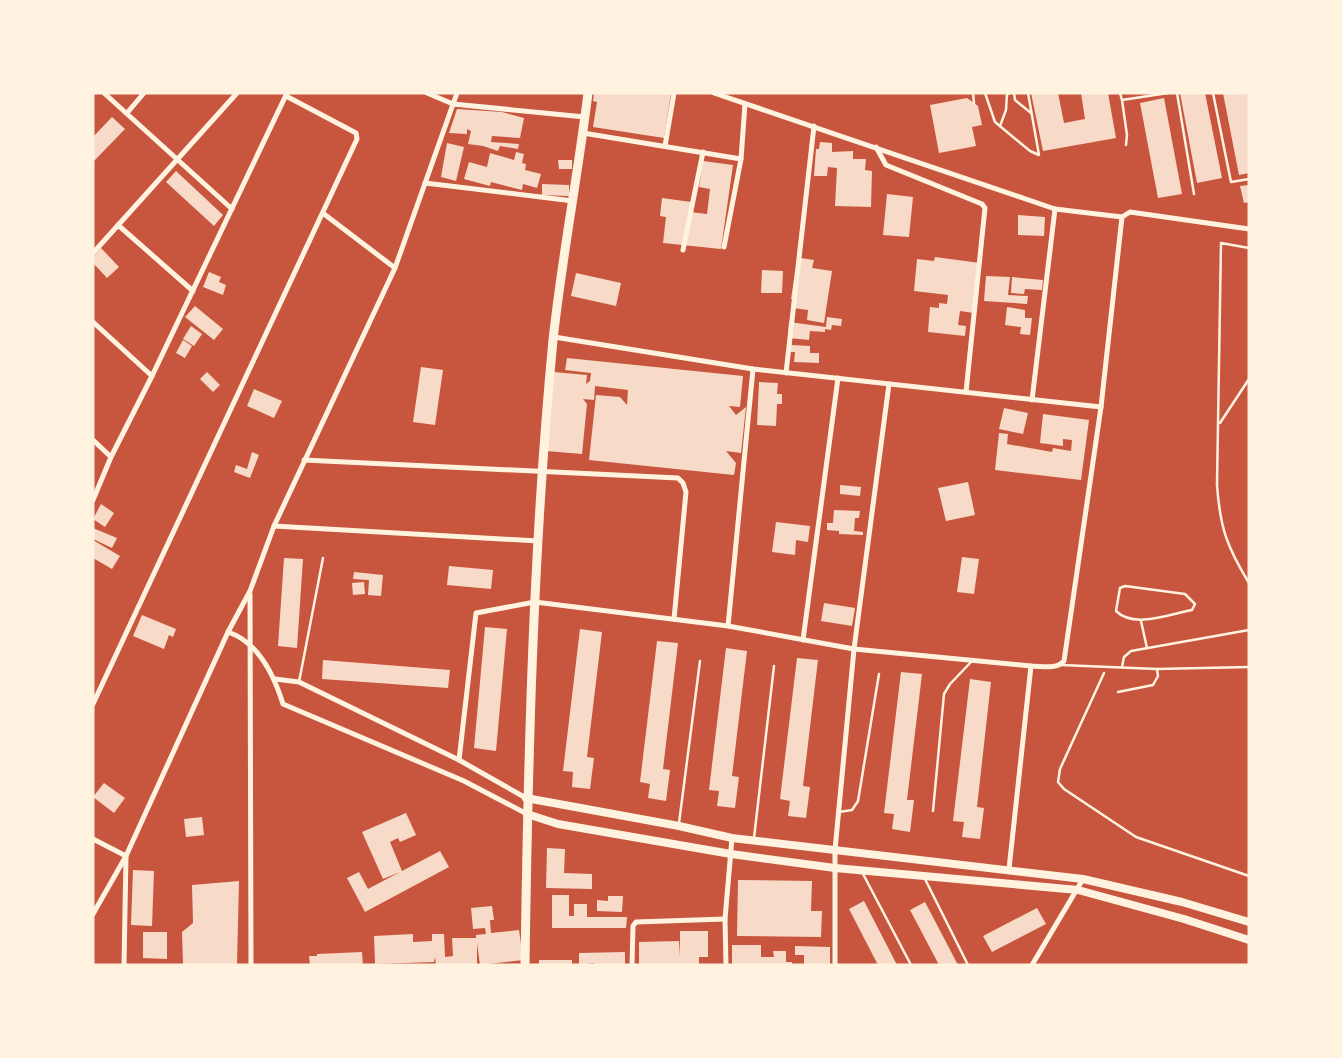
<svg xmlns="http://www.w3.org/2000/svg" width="1342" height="1058" viewBox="0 0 1342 1058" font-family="Poppins,sans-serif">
	<rect width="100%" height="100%" fill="#c8553d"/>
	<g fill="#f7dbc8">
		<path d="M594,93H671L664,138L593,127L597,102L593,101Z"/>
		<path d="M1031,93H1058L1064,123L1085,119L1081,93H1108L1116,138L1043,151Z"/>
		<path d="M1180,93H1205L1222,178L1197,183Z"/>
		<path d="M1223,93H1248L1249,173L1239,175Z"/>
		<path d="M967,98L978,106L982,125L972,127L976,146L939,153L930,105Z"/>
		<path d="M1164,98L1182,194L1158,198L1140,103Z"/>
		<path d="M457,109L502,112L524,118L520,138L492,136L491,142L519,144L518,149L500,146L498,151L483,146L468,144L471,131L467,129V134L449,133Z"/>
		<path d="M112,117L125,129L93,162V137Z"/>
		<path d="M820,142L832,143V152L853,151V159H866L865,170L872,171L871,207L835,206L837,168L828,167L827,176H814L816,149H819Z"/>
		<path d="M447,143L464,147L456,181L441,177Z"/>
		<path d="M516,152L524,154L522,163L526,164L525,170L541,174L537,188L523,184L522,190L491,182L490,186L464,179L469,162L487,167L490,153L514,160Z"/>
		<path d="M558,160H572V169H559Z"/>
		<path d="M703,161L733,165L721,249L663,243L666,217L660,216L662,198L691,202L690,212L707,214L710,189L699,187Z"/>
		<path d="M176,171L223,215L214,226L166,182Z"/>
		<path d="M542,184L569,185V196L542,195Z"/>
		<path d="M1249,185V202L1244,203L1240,186Z"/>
		<path d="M887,194L913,197L909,237L883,235Z"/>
		<path d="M1018,215L1045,217L1044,236L1018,235Z"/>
		<path d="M101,248L119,267L107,278L93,263V257Z"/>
		<path d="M935,257L980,263L974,313L960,311L958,325L966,326L965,336L928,332L930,307L939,308V303L947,304L948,295L914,291L917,259L934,261Z"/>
		<path d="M801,258L814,260L812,268L832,271L824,323L807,320L808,310L793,308L794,299H791L795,273Z"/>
		<path d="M762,270L783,271L782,293H761Z"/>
		<path d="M209,272L221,277L219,282L226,285L223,295L203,287Z"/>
		<path d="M576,273L621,283L616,306L571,296Z"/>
		<path d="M986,276L1010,277L1008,295L1028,296L1027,304L984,301Z"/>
		<path d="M1012,277L1043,280L1042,290L1025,289L1024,294L1011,293Z"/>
		<path d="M195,306L223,329L214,340L185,317Z"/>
		<path d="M1007,307L1025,310V318H1032L1030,335L1020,334L1021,327L1005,325Z"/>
		<path d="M827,317L842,319L841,326L832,325L831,330L825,329V332L810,331L809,340L788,338L789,322L826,327Z"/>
		<path d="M191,326L202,334L194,346L183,339Z"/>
		<path d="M183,340L192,346L185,358L176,353Z"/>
		<path d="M791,345L810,346V353H819V363L794,362L795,352H791Z"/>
		<path d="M567,358L743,376L740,407L729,406L736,415L746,407L741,453L726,451L736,463L734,475L589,460L596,395L620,397L627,405L628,390L595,386L594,400L583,399L587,404L582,454L546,451L554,372L587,375L586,384L590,381L591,373L565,370Z"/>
		<path d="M421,367L443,370L435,425L413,422Z"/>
		<path d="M207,372L220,385L213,392L200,379Z"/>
		<path d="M759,382L778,383L777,394H782V404H777L776,426L757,425Z"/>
		<path d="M254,389L282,401L274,418L247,406Z"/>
		<path d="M1004,408L1028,413L1023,434L999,429Z"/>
		<path d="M1043,414L1089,420L1081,480L995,470L999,433L1008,434L1007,444L1052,452L1053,448L1071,451L1072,440L1063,439V446L1040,443Z"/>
		<path d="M252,452L259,455L250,478L234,472L236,465L247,469Z"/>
		<path d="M968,482L975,515L946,521L938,488Z"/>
		<path d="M840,485L861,487L860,496L840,494Z"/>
		<path d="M101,504L114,513L105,527L93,519Z"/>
		<path d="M834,510L860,511L859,518H855L854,531L863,532V535L839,534V531L827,530V523H833Z"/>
		<path d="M776,522L810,526L808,542L796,540L795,555L772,552Z"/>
		<path d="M93,528L117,538L112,548L93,539Z"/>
		<path d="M93,540L120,556L112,569L93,558Z"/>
		<path d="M962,557L979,559L974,594L957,592Z"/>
		<path d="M284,558L303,559L297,648L278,646Z"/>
		<path d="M449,566L493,570L491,589L447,585Z"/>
		<path d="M354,572L383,575L381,596L368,595L369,580L353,579Z"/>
		<path d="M364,582L365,594L353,595L352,583Z"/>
		<path d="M824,603L855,608L852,626L821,621Z"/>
		<path d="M142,615L176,629L173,637L169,635L164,649L133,636Z"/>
		<path d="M485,627L507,629L496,751L474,748Z"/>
		<path d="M580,629L602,632L587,757L594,758L590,789L572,787L573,772L563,771Z"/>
		<path d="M657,641L678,643L663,769L670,770L666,801L648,798L650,784L640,782Z"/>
		<path d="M726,648L747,651L732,776L739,777L735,808L717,806L719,791L709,790Z"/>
		<path d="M797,658L818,660L803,786L810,787L806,818L788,816L790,801L780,799Z"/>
		<path d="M323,660L450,670L448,688L322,679Z"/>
		<path d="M901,672L922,674L907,800H914L910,832L892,829L894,814L884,813Z"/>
		<path d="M970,679L991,682L977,807L984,808L980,839L962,837L964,822L953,821Z"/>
		<path d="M104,783L125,798L114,813L93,797Z"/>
		<path d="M406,813L416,835L400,842L398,838L390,842L402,871L440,851L449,867L365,912L347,878L359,872L368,889L400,872L383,879L362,832Z"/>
		<path d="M202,817L204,835L186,837L184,819Z"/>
		<path d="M547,848L565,849L564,873L592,874V889L546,888Z"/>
		<path d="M133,870L154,871L152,926L131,925Z"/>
		<path d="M738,880L812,881L811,911H822L821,937L737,936Z"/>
		<path d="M239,881L237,965H183L182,932L193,923L192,885Z"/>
		<path d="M552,895H569V916H574V904H587V917H627L626,928H552Z"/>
		<path d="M608,896H623L622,912L597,911V900L608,901Z"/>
		<path d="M864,901L897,965H878L849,909Z"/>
		<path d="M925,902L958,965H939L910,910Z"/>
		<path d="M492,906L494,920H490L491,933L519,930L523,960L480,965L477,943V965H436L435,957L434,962L375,964L374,936L413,934V942L432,941V934H444L445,957L453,956L452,938H476V935L486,934L485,928L473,929L471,908Z"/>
		<path d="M1037,908L1046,924L992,952L983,936Z"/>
		<path d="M680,931H708V957H699V965H639V942L679,941L680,957Z"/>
		<path d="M143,932H167V959L143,958Z"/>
		<path d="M732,945H761V957H774L773,951H786V962H792V965H732Z"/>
		<path d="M795,946L830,947V965H804V955H795Z"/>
		<path d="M362,952L363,965H310L309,956H317V954Z"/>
		<path d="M625,952V965H594V963L579,965V953Z"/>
		<rect x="539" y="960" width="33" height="5"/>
	</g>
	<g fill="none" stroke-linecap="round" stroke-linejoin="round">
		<g stroke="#fff3e0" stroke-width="2.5">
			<path d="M973,93L974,103"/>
			<path d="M985,93L995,122L1030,151L1039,155L1028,93"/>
			<path d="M1014,93L1015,100L1031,113"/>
			<path d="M1120,93L1122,100"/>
			<path d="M1177,93L1194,194"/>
			<path d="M1213,93L1231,182L1249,179"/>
			<path d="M1000,126L1006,110L1007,94L1010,93"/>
			<path d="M1126,145L1127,135L1122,100L1168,93"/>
			<path d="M1104,673L1060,769L1058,782L1064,789L1136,837L1249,876"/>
		</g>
		<g stroke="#fff3e0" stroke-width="2.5">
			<path d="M1249,248L1221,243L1217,485C1220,528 1227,547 1249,583"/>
			<path d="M1220,423L1249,379"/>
			<path d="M1125,586L1185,594L1195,604L1192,610C1170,614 1134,629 1116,611L1120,588Z"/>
			<path d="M1141,621L1147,648"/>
			<path d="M1061,665L1157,669L1249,667"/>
			<path d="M1122,667L1124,657L1131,651L1249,630"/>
			<path d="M299,682L323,558"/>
			<path d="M1118,692L1153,685L1158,676L1157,669"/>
			<path d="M933,811L944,694L950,684L972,661"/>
			<path d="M839,812L852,810L858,801L879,674"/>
			<path d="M679,823L700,661"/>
			<path d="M754,838L774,666"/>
			<path d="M862,872L911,965"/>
			<path d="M924,877L968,965"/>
		</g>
		<g stroke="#fff3e0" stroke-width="5">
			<path d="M104,93L232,209"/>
			<path d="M427,93L453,104L585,117"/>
			<path d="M714,93L1055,209L1122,217L1130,212L1249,229"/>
			<path d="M127,113L144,93"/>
			<path d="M583,133L741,159"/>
			<path d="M665,146L674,93"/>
			<path d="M876,147L886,165L982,204L985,208L966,392"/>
			<path d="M425,183L573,201"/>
			<path d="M324,214L395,268"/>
			<path d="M118,225L193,291"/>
			<path d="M724,247L741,159L745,104"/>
			<path d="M683,250L703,152"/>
			<path d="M93,253L237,93"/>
			<path d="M93,322L152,376"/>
			<path d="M554,337L753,369L1101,407"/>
			<path d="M786,373L814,126"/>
			<path d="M1032,400L1055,209"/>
			<path d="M93,440L111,457"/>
			<path d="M304,460L678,478L683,483L686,492L674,619"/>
			<path d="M93,500L111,457L152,376L287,93"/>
			<path d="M274,526L538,541"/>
			<path d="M250,594L251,965"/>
			<path d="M728,626L753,369"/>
			<path d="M228,632C258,642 274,675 283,704L464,781L527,814"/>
			<path d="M803,640L838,378"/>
			<path d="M275,679L299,682L459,760L526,798"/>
			<path d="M93,704L357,139L356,133L286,96"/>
			<path d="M459,760L476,613L535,602L728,626L854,649L1031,666C1042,666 1056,670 1064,661L1101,407L1122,217"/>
			<path d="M93,839L126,856L124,965"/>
			<path d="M1009,869L1031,666"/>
			<path d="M93,914L126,856L228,632L250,591L274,526L395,268L457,93"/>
			<path d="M632,965L633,926L636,922L725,919"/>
			<path d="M726,965L725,919L732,838"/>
			<path d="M835,965V850L854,649L889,384"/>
			<path d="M1032,965L1083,879"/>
		</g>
		<g stroke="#fff3e0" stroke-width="8">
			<path d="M526,798L679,826L732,838L1083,879L1182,902L1249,922"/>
			<path d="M527,814L558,824L731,854L835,868L1078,890L1184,919L1249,940"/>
		</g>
		<path stroke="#fff3e0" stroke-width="9" d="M525,965C528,757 533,548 553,340C562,257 578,175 588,93"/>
	</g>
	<rect width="1342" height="1058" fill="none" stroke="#fff3e0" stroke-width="189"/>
</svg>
